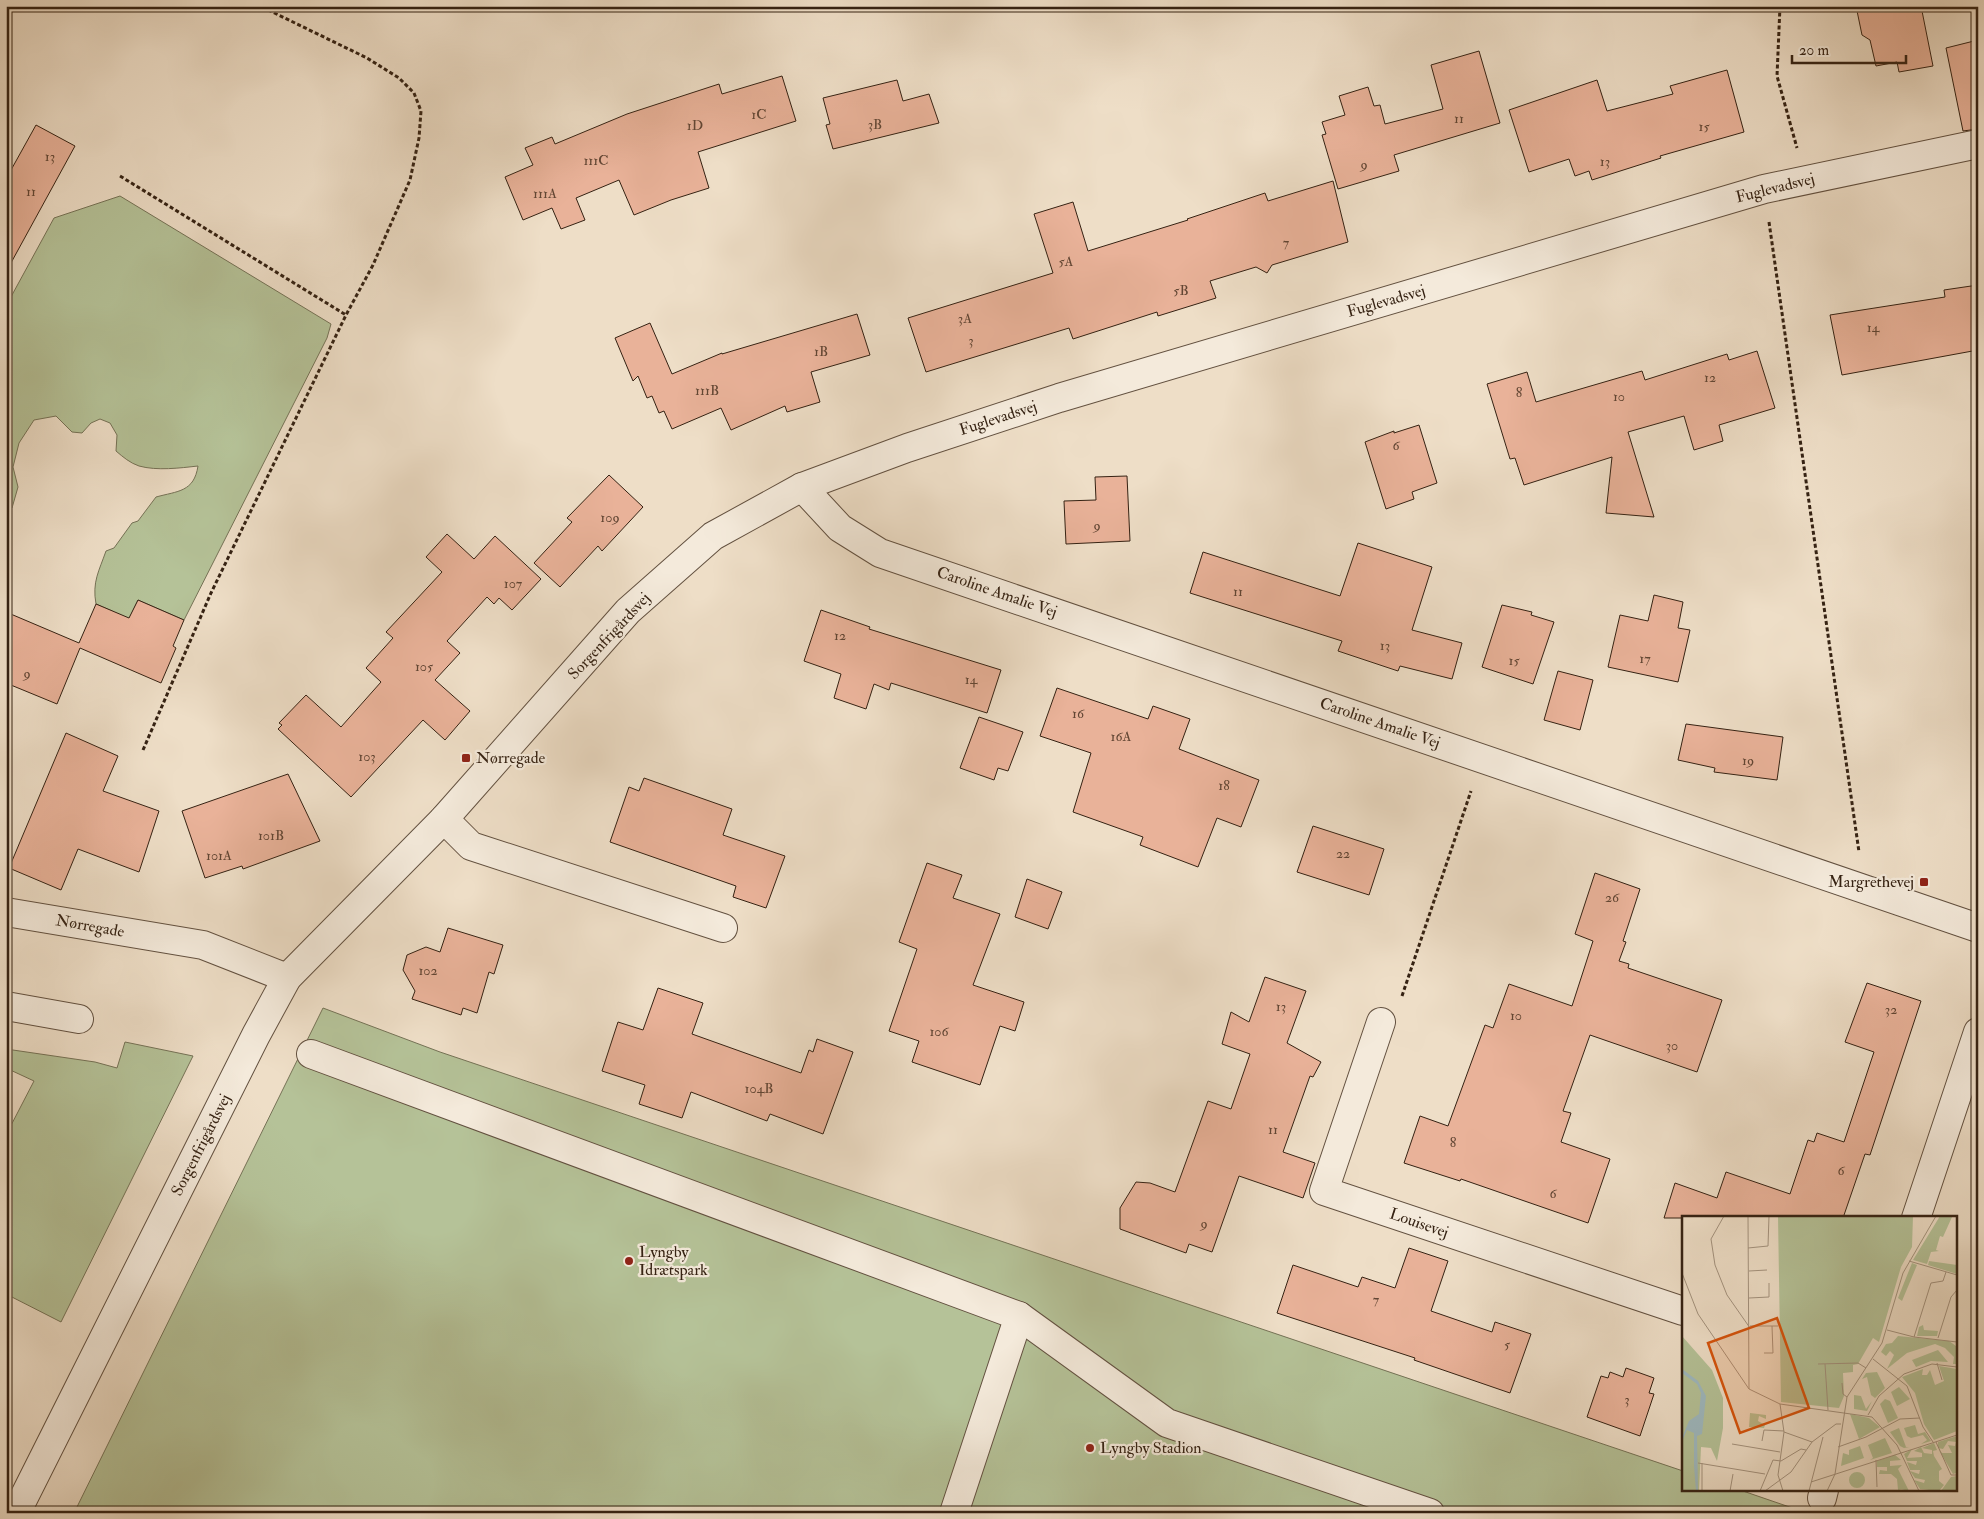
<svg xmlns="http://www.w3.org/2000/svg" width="1984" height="1519" viewBox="0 0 1984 1519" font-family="'IM FELL Double Pica',serif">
	<rect width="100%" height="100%" fill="#eedec7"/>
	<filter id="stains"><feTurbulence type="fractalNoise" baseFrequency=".004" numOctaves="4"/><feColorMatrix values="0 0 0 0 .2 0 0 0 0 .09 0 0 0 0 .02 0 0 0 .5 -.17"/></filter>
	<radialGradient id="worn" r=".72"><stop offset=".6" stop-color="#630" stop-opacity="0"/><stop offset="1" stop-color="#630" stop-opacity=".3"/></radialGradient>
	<g fill="#b5c298" stroke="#757256">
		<path d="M120,196L331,324L327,338L184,620L138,600L130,617L143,633L112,611L96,604C92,582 99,571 106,551L114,548L132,523L138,521L156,497C178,491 194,492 198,466C180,468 157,471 139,466C130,463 123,457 116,451L117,435L110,423L100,419L91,423L82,433L72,432L56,416L34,420L19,443L13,467L18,487L12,508L6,513V306L54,218Z"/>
		<path d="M323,1008L440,1052L1683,1471V1490H1740L1807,1513H74Z"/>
		<path d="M125,1042L193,1056L61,1322L6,1294V1135L34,1081L6,1068V1049L95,1062L117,1068Z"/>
	</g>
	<g fill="#e9b299" stroke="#352213">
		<path d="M1856,6H1921L1933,66L1899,72L1897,62L1876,66L1870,40L1862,35Z"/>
		<path d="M1978,40V129L1963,131L1946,48Z"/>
		<path d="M1479,51L1500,123L1394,155L1399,171L1338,189L1322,135L1326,134L1322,122L1345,115L1339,96L1368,87L1374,106L1380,105L1385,124L1443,109L1431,65Z"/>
		<path d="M1727,70L1744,132L1660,156L1661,158L1592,180L1589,171L1575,176L1569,159L1529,172L1509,110L1597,80L1607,111L1673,94L1670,86Z"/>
		<path d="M782,76L796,121L698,152L709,188L671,200L634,215L619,180L576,198L585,220L561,229L552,208L523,220L505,177L533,165L525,148L552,137L555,144L627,114L719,84L722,94Z"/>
		<path d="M897,80L903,101L929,94L939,123L833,149L826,125L830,124L823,98Z"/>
		<path d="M36,125L75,146L6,272V179Z"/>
		<path d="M1333,181L1348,242L1272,265L1267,273L1256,267L1210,281L1216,298L1158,316L1157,312L1073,339L1069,328L926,372L908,318L1053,273L1034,214L1073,202L1088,251L1188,220L1187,219L1265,193L1268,201Z"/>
		<path d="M1978,285V350L1842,375L1830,315L1945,297L1944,290Z"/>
		<path d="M857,314L870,355L811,372L820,402L787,412L785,406L731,430L721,408L672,429L664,411L659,413L652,396L647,398L638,376L633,381L615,338L650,323L672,374L722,353V354Z"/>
		<path d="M1757,351L1775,408L1719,425L1723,441L1694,450L1684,416L1628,432L1654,517L1606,513L1612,457L1524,485L1515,458L1510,459L1487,384L1527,372L1536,402L1642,371L1645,380L1727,354L1729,360Z"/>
		<path d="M1419,425L1437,483L1412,492L1414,499L1386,509L1365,442L1394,431V433Z"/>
		<path d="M609,475L643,507L602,551L598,546L560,587L534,563L572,522L567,518Z"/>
		<path d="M1127,476L1130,541L1066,544L1064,501L1096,500L1095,477Z"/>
		<path d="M447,534L474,559L495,536L541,579L512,610L499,598L494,604L487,597L447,641L460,653L435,680L470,711L445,740L423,720L351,797L278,729L282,725L279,723L306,695L341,727L381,682L366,668L393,638L386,632L442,572L426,557Z"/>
		<path d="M1358,543L1432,567L1412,630L1462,643L1452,679L1400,666L1398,671L1338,651L1342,641L1190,593L1203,552L1340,596Z"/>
		<path d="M1654,595L1683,602L1678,628L1690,630L1678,682L1608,667L1620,615L1648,621Z"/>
		<path d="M138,600L184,620L173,646L176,648L161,683L80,648L57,704L6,683V612L79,643L96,604L129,618Z"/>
		<path d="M1502,605L1532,612L1531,615L1554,622L1533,684L1482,667Z"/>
		<path d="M821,610L870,627L869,629L1001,670L987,713L891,683L889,690L874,684L866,709L834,698L841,674L804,661Z"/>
		<path d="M1558,671L1593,680L1580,730L1544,720Z"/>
		<path d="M1057,688L1148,719L1153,706L1190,719L1179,749L1259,780L1241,827L1217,818L1198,867L1140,845L1143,837L1073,812L1091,753L1040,736Z"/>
		<path d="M979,717L1023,732L1008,771L998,768L994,780L960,768Z"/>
		<path d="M1686,724L1783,737L1777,780L1714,772L1715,768L1678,760Z"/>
		<path d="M66,733L118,756L103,791L159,811L139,872L78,849L61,890L9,868Z"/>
		<path d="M288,774L320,841L243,869L242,866L205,878L182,811Z"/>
		<path d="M644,778L732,809L723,835L785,856L766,908L733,897L736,886L610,842L629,787L639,791Z"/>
		<path d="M1313,826L1384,849L1369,895L1297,872Z"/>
		<path d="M927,863L962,875L953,898L1000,914L973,985L1024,1002L1015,1031L1000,1026L980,1085L912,1062L919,1041L889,1031L917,949L899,942Z"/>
		<path d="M1595,873L1640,889L1623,941L1626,942L1619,961L1629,964L1628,968L1722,1000L1697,1072L1590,1035L1563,1111L1571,1113L1561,1142L1610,1159L1588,1223L1461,1179L1460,1181L1404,1163L1420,1116L1448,1126L1485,1025L1493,1028L1509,984L1572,1006L1593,941L1575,934Z"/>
		<path d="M1027,879L1062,892L1048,929L1015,917Z"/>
		<path d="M448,928L503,945L494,974L489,972L477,1013L463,1008L461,1015L412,999L415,991L403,970L407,955L426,947L440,952Z"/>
		<path d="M1265,977L1306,991L1287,1043L1321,1062L1313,1077L1310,1076L1283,1152L1315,1163L1303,1198L1239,1176L1212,1252L1189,1244L1186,1253L1120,1229V1208L1136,1182L1150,1183L1175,1192L1208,1101L1231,1109L1250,1054L1222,1044L1231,1012L1249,1022Z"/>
		<path d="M1867,983L1921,1001L1870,1155L1865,1154L1843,1218H1664L1675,1183L1717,1198L1726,1172L1790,1194L1808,1140L1814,1142L1817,1133L1844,1142L1874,1052L1845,1042Z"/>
		<path d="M658,988L703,1003L692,1034L801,1073L809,1050L813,1052L817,1039L853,1052L823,1134L770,1114L767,1121L691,1092L682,1118L639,1104L645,1085L602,1071L618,1022L643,1030Z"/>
		<path d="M1409,1248L1448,1261L1431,1311L1492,1332L1495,1322L1531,1334L1510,1393L1414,1360L1415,1358L1277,1313L1293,1265L1358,1287L1362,1277L1395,1288Z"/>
		<path d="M1626,1368L1654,1378L1649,1393L1654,1394L1640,1436L1587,1417L1601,1376L1608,1378L1610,1372L1623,1377Z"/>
	</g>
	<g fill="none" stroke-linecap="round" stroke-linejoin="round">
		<defs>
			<g id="minor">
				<path d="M802,487L840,528L880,553L1978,928"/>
				<path d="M444,819L471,846L723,928"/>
				<path d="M6,912L203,945L287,978"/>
				<path d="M6,1006L79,1019"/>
				<path d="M1381,1022L1324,1191L1683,1311"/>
				<path d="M311,1054L1019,1316L1167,1423L1430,1513"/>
				<path d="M1916,1218L1978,1032"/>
				<path d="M1822,1498L1824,1490"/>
				<path d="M16,1513L256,1035L287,978L444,819L628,611L713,536L802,487L907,448L1059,398L1764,189L1978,144"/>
				<path d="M954,1513L1019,1316"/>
			</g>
		</defs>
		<use href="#minor" stroke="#635140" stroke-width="30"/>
		<g stroke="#352213" stroke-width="3" stroke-dasharray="4 2.5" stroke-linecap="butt">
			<path d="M1780,6L1777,76L1797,148"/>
			<path d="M120,176L346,315"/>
			<path d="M1769,222L1859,852"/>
			<path d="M143,750L211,593L346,315L373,265L410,180L419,138L421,111L414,93L399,78L367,58L260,6"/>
			<path d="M1402,996L1471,791"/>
		</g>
		<use href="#minor" stroke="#f4eadb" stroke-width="28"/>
	</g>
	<g fill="#8f2418" stroke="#f4eadb" stroke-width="2">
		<rect x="461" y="753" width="10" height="10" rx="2.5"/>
		<rect x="1919" y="877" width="10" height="10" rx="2.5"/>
		<circle cx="629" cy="1261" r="5"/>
		<circle cx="1090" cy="1448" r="5"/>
	</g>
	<g text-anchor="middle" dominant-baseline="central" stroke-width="4.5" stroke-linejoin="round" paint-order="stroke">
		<g font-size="14" fill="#624634">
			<text x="759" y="114">1C</text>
			<text x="1459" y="118">11</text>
			<text x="875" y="124">3B</text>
			<text x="695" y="125">1D</text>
			<text x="1704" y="126">15</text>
			<text x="50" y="156">13</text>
			<text x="596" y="160">111C</text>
			<text x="1605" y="161">13</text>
			<text x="1364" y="164">9</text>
			<text x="31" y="191">11</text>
			<text x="545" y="193">111A</text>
			<text x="1286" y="242">7</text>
			<text x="1066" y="261">5A</text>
			<text x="1181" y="290">5B</text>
			<text x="965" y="318">3A</text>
			<text x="1873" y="327">14</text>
			<text x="971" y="340">3</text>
			<text x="821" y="351">1B</text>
			<text x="1710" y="377">12</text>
			<text x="707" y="390">111B</text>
			<text x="1519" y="392">8</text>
			<text x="1619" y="396">10</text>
			<text x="1396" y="445">6</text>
			<text x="610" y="517">109</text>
			<text x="1097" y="525">9</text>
			<text x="513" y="583">107</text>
			<text x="1238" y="591">11</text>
			<text x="840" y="635">12</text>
			<text x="1385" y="645">13</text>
			<text x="1645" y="658">17</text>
			<text x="1514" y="660">15</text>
			<text x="424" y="666">105</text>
			<text x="27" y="673">9</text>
			<text x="971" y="679">14</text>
			<text x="1078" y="713">16</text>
			<text x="1121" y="736">16A</text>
			<text x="367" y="756">103</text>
			<text x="1748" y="760">19</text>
			<text x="1224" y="785">18</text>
			<text x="271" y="835">101B</text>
			<text x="1343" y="853">22</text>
			<text x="219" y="855">101A</text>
			<text x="1612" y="897">26</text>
			<text x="428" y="970">102</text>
			<text x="1281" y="1006">13</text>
			<text x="1891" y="1009">32</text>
			<text x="1516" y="1015">10</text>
			<text x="939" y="1031">106</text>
			<text x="1672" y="1045">30</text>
			<text x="759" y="1088">104B</text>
			<text x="1273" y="1129">11</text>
			<text x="1453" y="1142">8</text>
			<text x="1841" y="1170">6</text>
			<text x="1553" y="1193">6</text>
			<text x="1204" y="1223">9</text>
			<text x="1376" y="1299">7</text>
			<text x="1507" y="1344">5</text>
			<text x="1627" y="1399">3</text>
		</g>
		<g font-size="16" fill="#352213" stroke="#f4eadb">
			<text transform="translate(1775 188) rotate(-14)">Fuglevadsvej</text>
			<text transform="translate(1386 301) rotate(-16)">Fuglevadsvej</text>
			<text transform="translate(998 418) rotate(-18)">Fuglevadsvej</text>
			<text transform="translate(997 592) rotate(19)">Caroline Amalie Vej</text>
			<text transform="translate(609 636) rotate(-47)">Sorgenfrigårdsvej</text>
			<text transform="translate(1380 723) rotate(19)">Caroline Amalie Vej</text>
			<text transform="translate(90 926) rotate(10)">Nørregade</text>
			<text transform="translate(201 1145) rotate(-63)">Sorgenfrigårdsvej</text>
			<text transform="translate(1419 1223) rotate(19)">Louisevej</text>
		</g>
		<g font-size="16" fill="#352213" stroke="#f4eadb" text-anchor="start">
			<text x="476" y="758">Nørregade</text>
			<text x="1914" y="882" text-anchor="end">Margrethevej</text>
			<text x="639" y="1252">Lyngby<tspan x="639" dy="18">Idrætspark</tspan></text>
			<text x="1100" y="1448">Lyngby Stadion</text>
		</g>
	</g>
	<g transform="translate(1682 1216)">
		<rect width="275" height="275" fill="#eedec7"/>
		<path d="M96,0H231L230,31L219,51L197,126L191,122L176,148L171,149V156L161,157L162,180L157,192L99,186ZM258,0L270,1L261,21L258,20L254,34L257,35L249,36L245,48L231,44ZM247,45L275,49V58L246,49ZM230,47L235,49L220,85L216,82ZM241,109L242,114L256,115L255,120H235L237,111ZM0,120L30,154L41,182V212L35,245L29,232L19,231L17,275H0ZM216,120L267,125L274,130L275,148H271L272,141L263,132L253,128L225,137L205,153L212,139L208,135L204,140L199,136L204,128L210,127ZM256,134L266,146L249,145L234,151L230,144ZM257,150L275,153V215L252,224L242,208L233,177L220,161L241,153L240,159H245L248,154L253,169L262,165ZM195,156L203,172L193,182L189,179L185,161L180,163L184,157ZM217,171L228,183L215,190L209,176ZM172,179L179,180L184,193L190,185L185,195L172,193ZM203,183L208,185L216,202L206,207L198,188ZM68,197L84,199V203L77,200L76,205L83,209L82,212L67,211ZM168,198L187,202L198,211L177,223ZM233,209L236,218L243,216L249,225L239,228L245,224L241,219L229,222L225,220L222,212ZM217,212L224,231H227L222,232L218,230L208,216ZM275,220V257L271,258L257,234L260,237H270L266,229L273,230L274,226L266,225L261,233L256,232V226ZM203,222L210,237L188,244L191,242L186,229ZM252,227L255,234L251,235L252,240L260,253L257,255V265L262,269L257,275L238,273L232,264L242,267L243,264L233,262L228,255L237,258L238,254H228L225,246L234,249L235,245H225L222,238L230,233L225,242L240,241V237L232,235L239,231L242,237L250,238V234L240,232ZM178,230L182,242L159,250L161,237L167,239V234ZM213,239L219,244L208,245V250L220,249L216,253L227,275H216L222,273L216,274L215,263L209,258H197L198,254L205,255V251H195V245ZM167 264a8 8 0 1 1 16 0a8 8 0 1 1-16 0ZM275,260V275H259L269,261Z" fill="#b5c298"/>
		<path d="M0,153L16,165L24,180L20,218L15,220L16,275H14L12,250V217L5,214L0,225V222L7,205L17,198L19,177L15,168L0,157Z" fill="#9eb9c0"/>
		<path fill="none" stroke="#a4937f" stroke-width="1" d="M42,0L29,23L33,49L45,79L68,112M66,0L67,173M66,32L86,30L87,0M227,45L275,59M67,55L85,54M0,57L16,98L67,173L98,188L190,201L215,229L237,275M67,82L87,81V67M68,110H96M205,114L232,121L275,126M232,121L249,67L261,65L264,56M256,122L269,81L275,74M82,137H91L90,110M191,143L225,170L241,211L251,226M255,147L260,164M136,148L176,147L184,152M143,148L146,194M160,167L161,178L165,181M98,188L102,216L96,259L101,275M186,199L197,180L222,158L250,148L275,151M102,216L130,226M80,225L82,214L102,215M254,226L269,259H275M50,228L98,236M156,231L184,221L218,203L238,202M194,244L195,271M16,247L83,258M20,247V275M129,266L275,219M48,275L51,258M78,275L91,244L99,245L119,233L124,234M83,275L109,256L130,226L154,208H159M127,275L141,221M145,275L153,258L165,181L200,127L221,57L254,0"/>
		<path fill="#d6540d" fill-opacity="0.15" stroke="#d6540d" stroke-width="2.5" d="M95,102L127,192L58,217L26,127Z"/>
		<rect width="275" height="275" fill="none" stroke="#352213" stroke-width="2.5"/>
	</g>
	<rect width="1984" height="1519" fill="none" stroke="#eedec7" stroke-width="25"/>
	<rect x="8" y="8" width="1969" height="1504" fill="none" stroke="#352213" stroke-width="2.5"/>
	<rect x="12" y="12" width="1959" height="1494" fill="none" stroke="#352213"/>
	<path d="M1792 55v8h114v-8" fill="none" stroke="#352213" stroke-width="2.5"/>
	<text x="1799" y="55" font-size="15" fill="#352213" stroke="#f4eadb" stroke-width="4" paint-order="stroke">20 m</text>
	<rect width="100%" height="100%" filter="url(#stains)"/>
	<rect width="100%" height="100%" fill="url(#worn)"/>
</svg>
